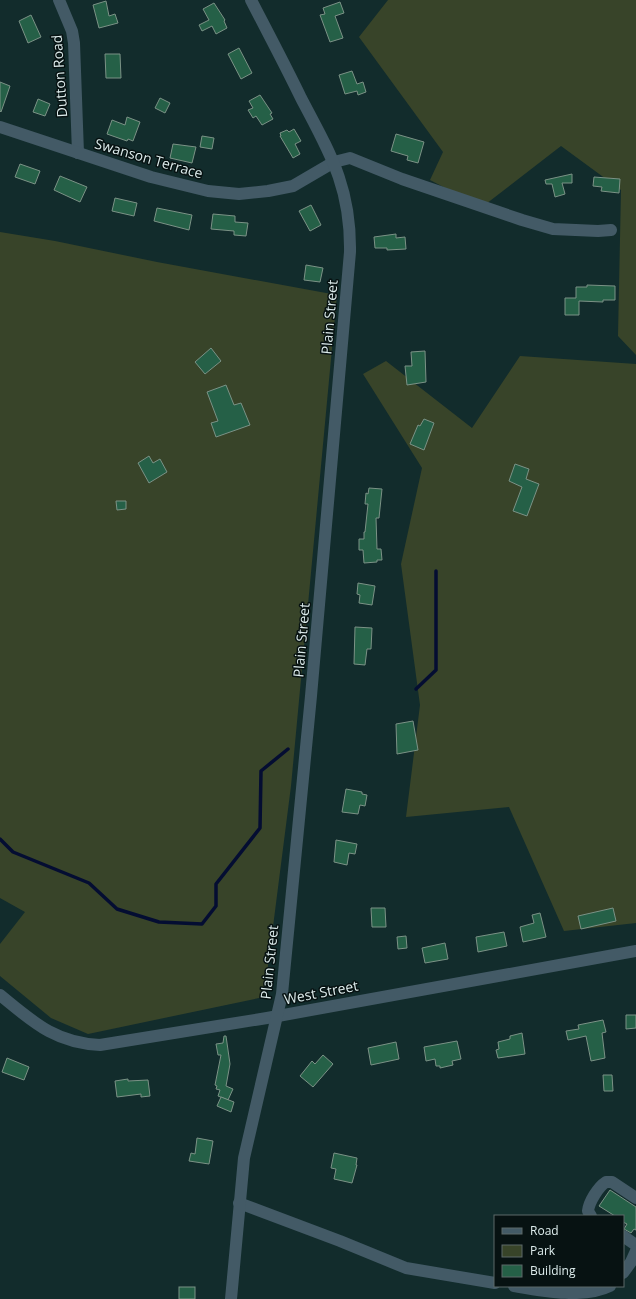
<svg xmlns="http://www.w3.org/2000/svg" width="636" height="1299" viewBox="0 0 636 1299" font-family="'Open Sans',sans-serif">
	<rect width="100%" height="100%" fill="#122c2c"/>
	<g fill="#384429">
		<path d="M388,0H636V355L618,336L621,190L561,146L482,207L430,180L443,152L359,37Z"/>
		<path d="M0,232L55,241L157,262L337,295L291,786L264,997L88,1034L51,1018L0,976V944L25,912L0,898Z"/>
		<path d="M520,356L636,364V923L564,931L509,807L406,817L420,705L401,564L422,468L363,374L386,361L472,428Z"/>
	</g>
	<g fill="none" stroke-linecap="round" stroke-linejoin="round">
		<g stroke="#040d32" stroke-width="3.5">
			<path d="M416,689L436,670V571"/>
			<path d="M0,839L13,852L89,883L117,909L159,922L202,924L216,906V884L260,828L261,771L288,749"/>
		</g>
	</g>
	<g fill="#256047" stroke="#7b9286">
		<path d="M106,1L109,16L115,14L118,23L99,28L93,5Z"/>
		<path d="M340,2L344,13L335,16L343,38L330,42L320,15L325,14L323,8Z"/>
		<path d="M214,3L225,20L224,21L227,28L216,34L212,26L202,31L199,25L209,20L203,9Z"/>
		<path d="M31,15L41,37L28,43L19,21Z"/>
		<path d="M239,48L252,73L241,79L228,54Z"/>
		<path d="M105,54H120L121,78H106Z"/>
		<path d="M352,71L357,84L363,82L366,92L358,95L357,91L345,94L339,75Z"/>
		<path d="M0,82L10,86L1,112L0,111Z"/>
		<path d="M260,95L272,113L270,114L273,119L262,125L256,116L253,118L248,110L253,108L249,101Z"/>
		<path d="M160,98L170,103L165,113L155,108Z"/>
		<path d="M38,99L50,104L45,116L33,112Z"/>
		<path d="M127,117L140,122L133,141L128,139L127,141L107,134L112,120L125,125Z"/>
		<path d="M294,129L301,141L295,144L300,154L293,158L280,136H281L280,133L287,130L289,132Z"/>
		<path d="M396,134L424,142L418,163L407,160L408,156L391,151Z"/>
		<path d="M202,136L214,138L212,149L200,147Z"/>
		<path d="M173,144L196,147L192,163L170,158Z"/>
		<path d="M20,164L40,171L35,184L15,177Z"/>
		<path d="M572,174V183H562L565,194L555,197L552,184H546L545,180Z"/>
		<path d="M60,176L87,187L80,202L54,190Z"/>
		<path d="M594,177L620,179L619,193L601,191L602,187L593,186Z"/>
		<path d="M115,198L137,203L134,216L112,211Z"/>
		<path d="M311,205L321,225L310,231L299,211Z"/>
		<path d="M157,208L192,215L189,230L154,221Z"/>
		<path d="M213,214L235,216V222L248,223L246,236L234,235V231L211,229Z"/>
		<path d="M396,234V238L405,237L406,249L387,250V248H375L374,237Z"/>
		<path d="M306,265L323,268L320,282L304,280Z"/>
		<path d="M587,285L615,286V300H603V302L579,301V315H565V298H576V287H587Z"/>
		<path d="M211,348L221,361L205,374L195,362Z"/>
		<path d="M425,351L426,382L407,385L405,366H412L411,352Z"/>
		<path d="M226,385L234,405L241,403L250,425L216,437L211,423L218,421L207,392Z"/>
		<path d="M424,419L434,423L424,450L410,444L418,425L420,426Z"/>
		<path d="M149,456L153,463L160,459L167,472L149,483L138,463Z"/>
		<path d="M515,464L529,469L526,479L539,484L527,516L513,511L522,487L509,481Z"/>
		<path d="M369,488L382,489L379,518H376L377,549H381L382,560H377V562L364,563L363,550H359V539H364V532H365L368,504H365L366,493L368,494Z"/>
		<path d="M116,501H126V509L117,510Z"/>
		<path d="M358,583L375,586L372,605L359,603L360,595L357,594Z"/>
		<path d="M355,627L372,628L371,649H367L365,665L354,664Z"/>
		<path d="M413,721L418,750L397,754L396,724Z"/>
		<path d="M346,789L362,792V794L367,795L365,806L360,805L358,814L342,812Z"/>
		<path d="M336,840L357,844L355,854L349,853L347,865L334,862Z"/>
		<path d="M371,908H385L386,927H372Z"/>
		<path d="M613,908L616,921L581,929L578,916Z"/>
		<path d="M540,913L546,937L523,942L520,927L534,923L532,915Z"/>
		<path d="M504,932L507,946L478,952L476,937Z"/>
		<path d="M406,936L407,948L398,949L397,937Z"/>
		<path d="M445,943L448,959L425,963L422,948Z"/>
		<path d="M626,1015H636V1028L626,1029Z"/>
		<path d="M603,1020L606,1032L602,1033L605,1058L591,1061L586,1036L568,1040L566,1031L579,1029L578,1025Z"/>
		<path d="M522,1033L525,1054L498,1058L496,1050L499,1049L498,1042L510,1039V1036Z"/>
		<path d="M224,1036H226L230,1064L226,1086L233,1089L228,1100L218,1096L220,1090L216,1089L217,1086L215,1085L221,1055H218L216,1044L223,1043Z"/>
		<path d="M457,1041L461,1059L452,1061L453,1065L440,1068V1066H436L435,1059L426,1061L424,1047Z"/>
		<path d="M396,1042L399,1059L371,1065L368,1048Z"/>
		<path d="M323,1055L333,1064L313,1087L300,1076L312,1061L315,1064Z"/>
		<path d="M7,1058L29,1067L24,1080L2,1072Z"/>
		<path d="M603,1075H612L613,1091H604Z"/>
		<path d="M128,1079V1081L148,1080L150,1096L141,1097V1094L117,1097L115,1081Z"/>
		<path d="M221,1097L234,1102L231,1112L217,1106Z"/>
		<path d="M197,1138L213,1141L209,1164L189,1161L191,1153L195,1154Z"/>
		<path d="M334,1153L357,1158L356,1165H357L352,1183L334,1179L336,1169L331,1168Z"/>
		<path d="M610,1190L636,1207V1230L634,1229L631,1233L624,1229L627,1224L623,1222V1216H615L599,1206Z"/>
		<rect x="179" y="1287" width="16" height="12"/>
	</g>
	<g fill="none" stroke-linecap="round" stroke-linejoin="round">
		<g stroke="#435a66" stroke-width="12">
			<path d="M59,0L72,31L74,43L78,153"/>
			<path d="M0,127L151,177L208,191L239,194L268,191L293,186L334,162L350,158L402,179L522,220L553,229L598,231L611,230"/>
			<path d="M239,1203L340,1241L406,1268L495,1283"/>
			<path d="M591,1216L588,1211C589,1202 598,1187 606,1182H612L636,1198"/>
			<path d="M623,1236L636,1245"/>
			<path d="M623,1273L631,1262L636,1251"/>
			<path d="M514,1286C543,1291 584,1299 610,1286"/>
		</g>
		<g stroke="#435a66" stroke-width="12">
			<path d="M0,995C33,1022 55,1043 100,1045L267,1018L636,951"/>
			<path d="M231,1299L244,1158L282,994L311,696L350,252C351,187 330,153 301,98C285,65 268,33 251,0"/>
		</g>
	</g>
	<g text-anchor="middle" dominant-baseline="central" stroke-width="3" stroke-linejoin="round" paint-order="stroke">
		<g font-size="14" fill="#ddecec" stroke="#071212">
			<text transform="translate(59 76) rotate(-94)">Dutton Road</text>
			<text transform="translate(149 158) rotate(16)">Swanson Terrace</text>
			<text transform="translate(329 317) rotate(-85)">Plain Street</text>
			<text transform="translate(301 640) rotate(-85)">Plain Street</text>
			<text transform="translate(269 962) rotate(-84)">Plain Street</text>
			<text transform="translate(321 992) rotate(-11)">West Street</text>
		</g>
	</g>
	<rect x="494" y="1215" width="130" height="72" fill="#071212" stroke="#5d6969"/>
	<rect x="502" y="1228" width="20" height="6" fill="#435a66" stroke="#5d6969"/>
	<text x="530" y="1235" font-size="12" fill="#ddecec">Road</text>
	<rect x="502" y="1245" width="20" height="12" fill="#384429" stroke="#5d6969"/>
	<text x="530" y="1255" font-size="12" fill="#ddecec">Park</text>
	<rect x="502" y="1265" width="20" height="12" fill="#256047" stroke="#5d6969"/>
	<text x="530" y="1275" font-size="12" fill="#ddecec">Building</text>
</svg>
